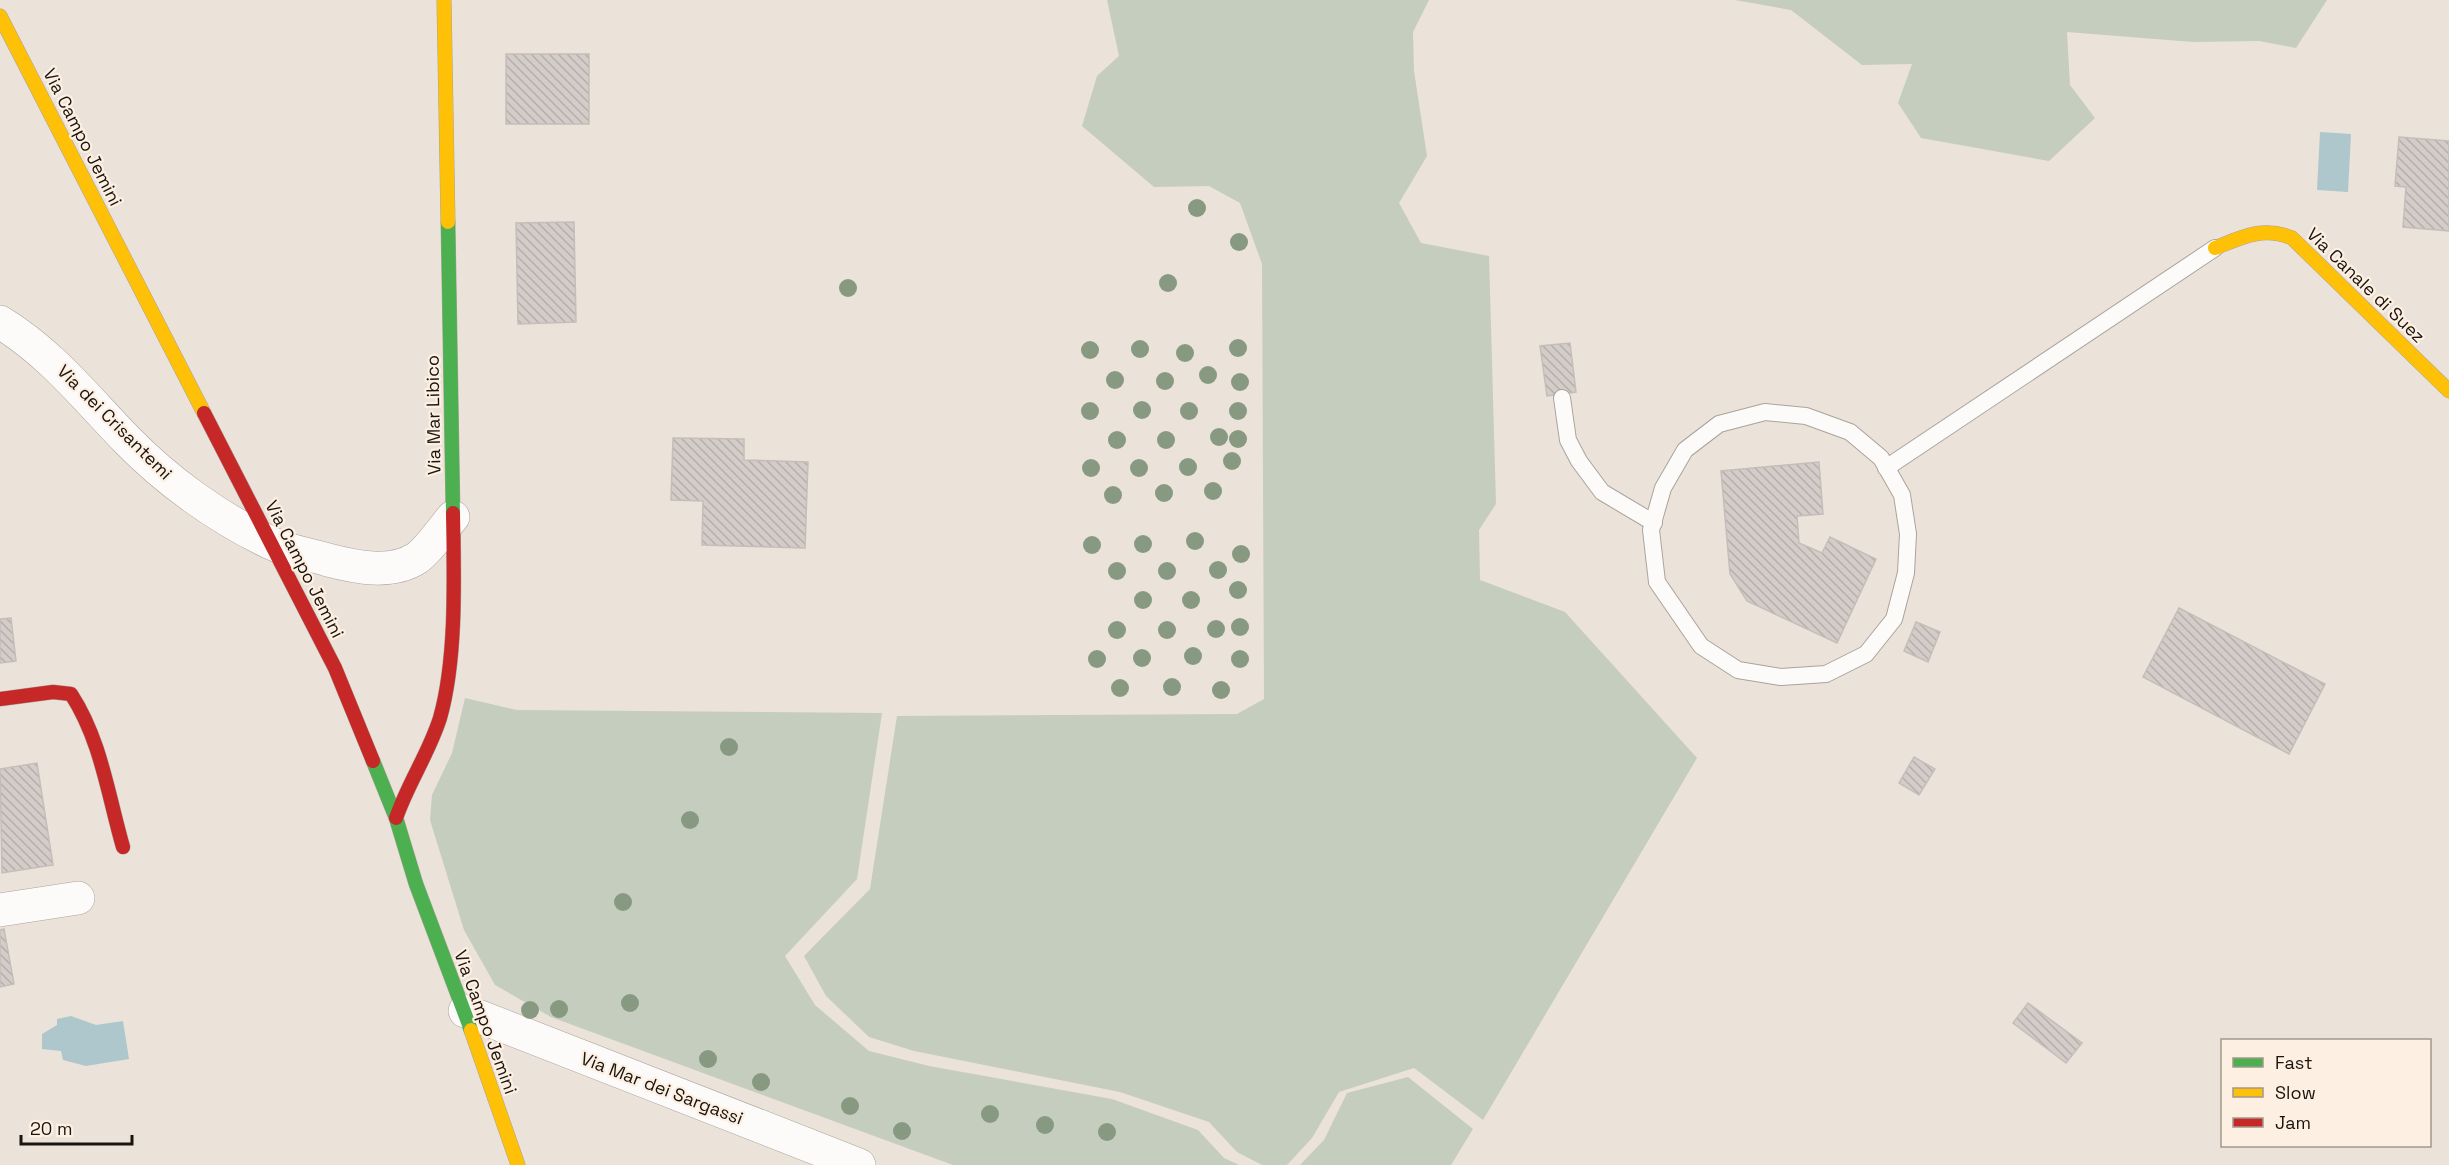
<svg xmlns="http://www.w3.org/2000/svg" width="2449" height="1165" viewBox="0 0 2449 1165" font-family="'Space Grotesk',sans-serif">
	<defs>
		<pattern id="building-back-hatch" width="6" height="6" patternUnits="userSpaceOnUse" patternTransform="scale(1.5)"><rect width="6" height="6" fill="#d4ccc9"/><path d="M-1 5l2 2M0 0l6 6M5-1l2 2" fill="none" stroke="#b5aeab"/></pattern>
	</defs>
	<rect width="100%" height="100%" fill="#ebe2d9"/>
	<g fill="#c5cdbe">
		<path d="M1107,0H1429L1413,32L1414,71L1427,156L1399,203L1421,243L1489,256L1496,504L1479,530L1480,580L1565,612L1697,758L1483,1120L1414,1068L1339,1092L1312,1138L1287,1165H1262L1237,1152L1209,1122L1120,1092L914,1051L869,1037L826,996L804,956L870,889L897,716L1237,714L1264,699L1262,264L1240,203L1209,186L1154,187L1082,126L1097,76L1119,56Z"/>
		<path d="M1735,0H2327L2296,48L2259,41L2193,42L2067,32L2070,85L2095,118L2049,161L1921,138L1898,103L1912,64L1862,65L1791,10Z"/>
		<path d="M465,698L517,710L882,713L857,879L785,956L815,1005L869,1051L929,1066L1112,1099L1198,1130L1224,1158L1239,1165H953L551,1017L495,985L464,930L430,820L432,795L452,753Z"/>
		<path d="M1408,1077L1473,1129L1451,1165H1300L1324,1140L1347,1093Z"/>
	</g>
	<g fill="#adc7cc">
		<path d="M2320,132L2351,134L2348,192L2317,190Z"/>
		<path d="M71,1016L96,1025L123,1021L129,1059L86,1066L63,1060L61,1051L42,1049V1034L57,1025V1019Z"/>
	</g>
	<g fill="url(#building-back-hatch)" stroke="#c6bdba" stroke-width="1.5">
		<rect x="506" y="54" width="83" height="70"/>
		<path d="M2399,137L2449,141V231L2403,227L2406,187L2395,186Z"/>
		<path d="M574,222L576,322L518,324L516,223Z"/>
		<path d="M1570,343L1576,392L1547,396L1540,346Z"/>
		<path d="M673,438L744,439V460L808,462L805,548L702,545L703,501L671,500Z"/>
		<path d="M1819,462L1823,514L1797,516L1799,543L1822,553L1830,537L1876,559L1837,643L1747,601L1730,574L1721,471Z"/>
		<path d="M2179,608L2325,684L2289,754L2143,677Z"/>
		<path d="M11,618L16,661L0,663V619Z"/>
		<path d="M1916,622L1940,632L1928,662L1904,651Z"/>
		<path d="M1914,757L1935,769L1919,795L1899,783Z"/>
		<path d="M37,763L53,865L2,873L0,769Z"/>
		<path d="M4,929L14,984L0,987V930Z"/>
		<path d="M2028,1003L2082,1043L2066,1063L2013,1023Z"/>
	</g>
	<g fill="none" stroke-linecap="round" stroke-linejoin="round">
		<defs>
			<g id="lane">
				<path d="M1562,398L1568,440L1579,461L1602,492L1654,523"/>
				<path d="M1765,412L1806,416L1850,432L1881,458L1902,495L1908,534L1906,573L1894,619L1866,654L1826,674L1781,677L1738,670L1701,646L1657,582L1651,530L1663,488L1685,450L1719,424Z"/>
				<path d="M1886,468L2215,248"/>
			</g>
			<g id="street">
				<path d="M0,322C51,353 86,398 127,440C167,481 218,518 271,543C289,552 309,554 328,560C355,567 391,575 417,558C429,550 443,528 453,517"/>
				<path d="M0,910L78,898"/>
				<path d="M465,1011L859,1165"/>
			</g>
			<g id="fast">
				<path d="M448,222L453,513"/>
				<path d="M373,761L396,818L416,884L471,1030"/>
			</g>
			<g id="slow">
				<path d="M444,0L448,222"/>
				<path d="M0,16L204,413"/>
				<path d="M2215,248C2242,237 2263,226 2292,238L2449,391"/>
				<path d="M471,1030L518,1165"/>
			</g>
			<g id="jam">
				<path d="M204,413L335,668L373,761"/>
				<path d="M0,699L53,692L71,694C101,740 108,795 123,847"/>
				<path d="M396,818C408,783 429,753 440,718C457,658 454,576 453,513"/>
			</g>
		</defs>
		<use href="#lane" stroke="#aaa39c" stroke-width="18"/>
		<use href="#street" stroke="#aaa39c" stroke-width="34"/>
		<use href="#fast" stroke="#aaa39c" stroke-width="15"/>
		<use href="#slow" stroke="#aaa39c" stroke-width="15"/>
		<use href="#jam" stroke="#aaa39c" stroke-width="15"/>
		<use href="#lane" stroke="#fcfbf9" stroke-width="16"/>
		<use href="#street" stroke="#fcfbf9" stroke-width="33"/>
		<use href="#fast" stroke="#4caf50" stroke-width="14"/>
		<use href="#slow" stroke="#ffc107" stroke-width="14"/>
		<use href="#jam" stroke="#c62828" stroke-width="14"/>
	</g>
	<g fill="#879a81">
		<circle cx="1197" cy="208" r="9"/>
		<circle cx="1239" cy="242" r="9"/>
		<circle cx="1168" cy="283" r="9"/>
		<circle cx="848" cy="288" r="9"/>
		<circle cx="1238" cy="348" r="9"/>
		<circle cx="1140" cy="349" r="9"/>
		<circle cx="1090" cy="350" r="9"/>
		<circle cx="1185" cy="353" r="9"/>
		<circle cx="1208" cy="375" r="9"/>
		<circle cx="1115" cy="380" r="9"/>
		<circle cx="1165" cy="381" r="9"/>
		<circle cx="1240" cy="382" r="9"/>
		<circle cx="1142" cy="410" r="9"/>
		<circle cx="1090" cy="411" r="9"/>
		<circle cx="1189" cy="411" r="9"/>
		<circle cx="1238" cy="411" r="9"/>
		<circle cx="1219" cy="437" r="9"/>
		<circle cx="1238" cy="439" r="9"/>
		<circle cx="1117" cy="440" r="9"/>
		<circle cx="1166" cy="440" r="9"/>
		<circle cx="1232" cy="461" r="9"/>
		<circle cx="1188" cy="467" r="9"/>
		<circle cx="1091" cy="468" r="9"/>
		<circle cx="1139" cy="468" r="9"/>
		<circle cx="1213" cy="491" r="9"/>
		<circle cx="1164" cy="493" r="9"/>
		<circle cx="1113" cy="495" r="9"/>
		<circle cx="1195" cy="541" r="9"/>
		<circle cx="1143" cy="544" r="9"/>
		<circle cx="1092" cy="545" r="9"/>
		<circle cx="1241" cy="554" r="9"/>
		<circle cx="1218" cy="570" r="9"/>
		<circle cx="1117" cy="571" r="9"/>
		<circle cx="1167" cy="571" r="9"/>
		<circle cx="1238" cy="590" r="9"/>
		<circle cx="1143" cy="600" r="9"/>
		<circle cx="1191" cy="600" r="9"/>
		<circle cx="1240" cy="627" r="9"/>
		<circle cx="1216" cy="629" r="9"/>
		<circle cx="1117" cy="630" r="9"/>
		<circle cx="1167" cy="630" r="9"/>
		<circle cx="1193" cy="656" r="9"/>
		<circle cx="1142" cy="658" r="9"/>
		<circle cx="1097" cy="659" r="9"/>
		<circle cx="1240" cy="659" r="9"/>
		<circle cx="1172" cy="687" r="9"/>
		<circle cx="1120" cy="688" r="9"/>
		<circle cx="1221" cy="690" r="9"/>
		<circle cx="729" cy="747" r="9"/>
		<circle cx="690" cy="820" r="9"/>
		<circle cx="623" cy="902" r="9"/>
		<circle cx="630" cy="1003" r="9"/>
		<circle cx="559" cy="1009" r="9"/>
		<circle cx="530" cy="1010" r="9"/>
		<circle cx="708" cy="1059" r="9"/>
		<circle cx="761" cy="1082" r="9"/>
		<circle cx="850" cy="1106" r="9"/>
		<circle cx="990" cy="1114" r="9"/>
		<circle cx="1045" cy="1125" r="9"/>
		<circle cx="902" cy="1131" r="9"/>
		<circle cx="1107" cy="1132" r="9"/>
	</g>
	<g text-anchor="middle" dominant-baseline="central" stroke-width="4.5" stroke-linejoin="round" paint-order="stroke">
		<g font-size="18" fill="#1a140e" stroke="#fdf0e2">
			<text transform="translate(83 137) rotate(63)">Via Campo Jemini</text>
			<text transform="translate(2366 285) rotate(44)">Via Canale di Suez</text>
			<text transform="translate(433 415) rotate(-91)">Via Mar Libico</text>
			<text transform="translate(115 422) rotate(45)">Via dei Crisantemi</text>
			<text transform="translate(305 569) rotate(63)">Via Campo Jemini</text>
			<text transform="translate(486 1022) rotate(70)">Via Campo Jemini</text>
			<text transform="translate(662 1088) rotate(21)">Via Mar dei Sargassi</text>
		</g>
	</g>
	<rect x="2221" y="1039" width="210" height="108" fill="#fdf0e2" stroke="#a2988d" stroke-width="1.5"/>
	<rect x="2233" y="1058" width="30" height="9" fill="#4caf50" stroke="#a2988d" stroke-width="1.5"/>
	<text x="2275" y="1069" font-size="18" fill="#1a140e">Fast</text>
	<rect x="2233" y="1088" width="30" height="9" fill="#ffc107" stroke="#a2988d" stroke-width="1.5"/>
	<text x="2275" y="1099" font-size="18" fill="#1a140e">Slow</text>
	<rect x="2233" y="1118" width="30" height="9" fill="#c62828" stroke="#a2988d" stroke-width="1.5"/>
	<text x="2275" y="1129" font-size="18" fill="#1a140e">Jam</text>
	<path d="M21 1135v9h111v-9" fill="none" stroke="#1a140e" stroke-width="3"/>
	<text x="30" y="1135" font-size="18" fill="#1a140e" stroke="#fdf0e2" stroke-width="4.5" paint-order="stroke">20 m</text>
</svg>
